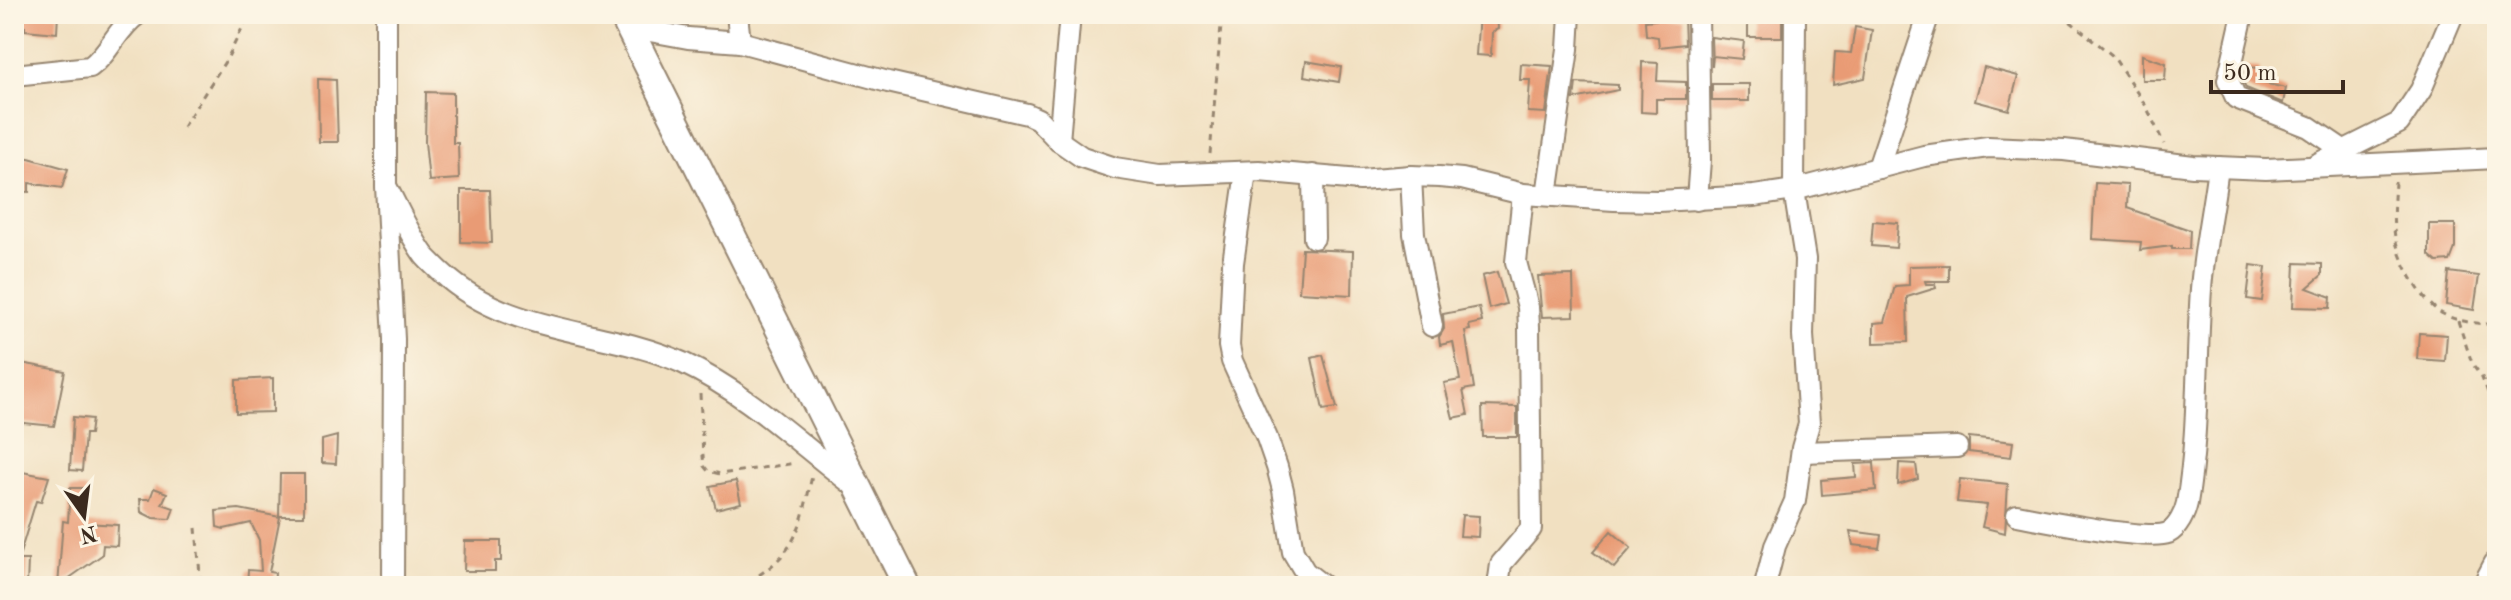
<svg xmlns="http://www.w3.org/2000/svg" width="2511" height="600" viewBox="0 0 2511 600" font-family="'Old Standard TT',serif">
	<rect width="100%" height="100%" fill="#fcf5e5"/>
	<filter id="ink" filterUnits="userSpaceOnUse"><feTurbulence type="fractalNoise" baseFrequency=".0125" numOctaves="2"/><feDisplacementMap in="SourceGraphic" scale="16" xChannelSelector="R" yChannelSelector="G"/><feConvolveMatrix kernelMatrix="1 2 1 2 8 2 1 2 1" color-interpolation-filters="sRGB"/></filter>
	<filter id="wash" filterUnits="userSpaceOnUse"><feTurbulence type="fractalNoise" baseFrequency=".006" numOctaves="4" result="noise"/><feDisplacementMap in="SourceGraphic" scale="32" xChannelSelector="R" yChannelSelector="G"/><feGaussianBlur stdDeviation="1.8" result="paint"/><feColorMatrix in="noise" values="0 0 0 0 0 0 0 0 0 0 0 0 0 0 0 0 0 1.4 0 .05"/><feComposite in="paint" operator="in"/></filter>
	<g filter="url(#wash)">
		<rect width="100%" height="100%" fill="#f1e0c1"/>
		<g id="blocks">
			<g fill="#e99b75">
				<path d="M14,14H58L57,33L25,30V27L14,26Z"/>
				<path d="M1479,14H1497L1498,29L1492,32L1491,56L1476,55Z"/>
				<rect x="1748" y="14" width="34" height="23"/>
				<path d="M1684,17L1685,44L1659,47L1658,37L1646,35L1645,21Z"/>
				<path d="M1855,27L1872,30L1865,78L1833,85L1835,52L1851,53Z"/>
				<path d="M1711,37L1744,41L1742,59L1713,56L1712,67Z"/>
				<path d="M2142,55L2166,63L2165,80H2142Z"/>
				<path d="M1306,61L1341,67L1339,82L1304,76Z"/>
				<path d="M1642,62L1658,63L1657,81L1686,82V99H1656V113L1641,112Z"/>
				<path d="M1521,64L1552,66L1546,113L1528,112L1530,80H1520Z"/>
				<path d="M1984,67L2018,76L2009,110L1975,101Z"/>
				<path d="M2244,67L2260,68L2258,82L2286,88L2283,103L2246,88L2242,79Z"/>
				<path d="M318,79L336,80L338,142H319Z"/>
				<path d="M1576,83L1618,85V90L1574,99Z"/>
				<rect x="1712" y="84" width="37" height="17"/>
				<path d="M426,92L453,93V143H458L459,179L429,181L425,142Z"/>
				<path d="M14,157L29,158L68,169L62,188L29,183V192L14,191Z"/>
				<path d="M2095,183L2128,185L2127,208L2190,230L2189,249H2172V246L2140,250L2141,242L2092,239Z"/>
				<path d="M461,190H490L492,243L461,242Z"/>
				<path d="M1873,221L1898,223L1896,248L1871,246Z"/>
				<path d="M2429,224H2455V248L2450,261L2437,262L2429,255Z"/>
				<path d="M1302,249L1353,251L1352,295L1299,292Z"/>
				<path d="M2295,263L2322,264V275L2307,288L2331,297L2330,308L2293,307Z"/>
				<path d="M1949,265V281H1925L1926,284H1935L1936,288L1907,297L1908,342L1874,343V323L1885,322L1895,286L1909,285V266Z"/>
				<path d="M2251,265L2266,267L2262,301L2247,299Z"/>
				<path d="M1497,272L1506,304L1489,309L1482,276Z"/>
				<path d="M2449,272L2479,276L2474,310L2446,305Z"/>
				<path d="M1573,275L1574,316L1542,317L1538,276Z"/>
				<path d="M1479,307L1482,322L1469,325L1470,330L1465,331L1474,388L1463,390L1468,415L1453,418L1444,383L1460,380L1453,342L1440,345L1439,337L1444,329L1443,314Z"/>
				<path d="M2419,333L2447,335L2445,361L2417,359Z"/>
				<path d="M1323,355L1337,408L1323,410L1312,358Z"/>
				<path d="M21,363L65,371L54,426L14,422Z"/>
				<path d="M273,378V412L236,413V380Z"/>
				<path d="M1482,406L1517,407V437H1483Z"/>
				<path d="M73,417L92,419L90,434H85L82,471L70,470Z"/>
				<path d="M337,436L336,464L322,463V440Z"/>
				<path d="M1969,437L2013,442L2011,457L1969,452Z"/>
				<path d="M1874,463L1876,490L1822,495L1821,480L1856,477L1855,464Z"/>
				<path d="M1899,463L1916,464L1918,479L1898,485Z"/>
				<path d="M17,471L49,477L41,502L36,501L18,560H28L27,586H14V488Z"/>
				<path d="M280,474H304V516H279Z"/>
				<path d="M1960,479L2008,484L2005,533L1982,527L1987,505L1957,502Z"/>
				<path d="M736,481L741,503L716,509L710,486Z"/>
				<path d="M70,488H86L85,523L118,525L117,546L103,545L102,555L58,586L63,521L68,522Z"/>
				<path d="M154,488L167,493L162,504L174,508L170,519L153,518L141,512L140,499H150Z"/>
				<path d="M239,509L280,517L269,572L275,573L274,586H247L248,570L261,571L259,540L251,523L224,529L217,527L216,511Z"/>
				<path d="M1462,515L1479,516L1478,537L1460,536Z"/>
				<path d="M1611,531L1631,548L1614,568L1593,552Z"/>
				<path d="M1850,531L1881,535L1879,548L1853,545Z"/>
				<path d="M465,541H501V561H495V571H464Z"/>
			</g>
		</g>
	</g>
	<g filter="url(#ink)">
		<use href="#blocks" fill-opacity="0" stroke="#968570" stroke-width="2"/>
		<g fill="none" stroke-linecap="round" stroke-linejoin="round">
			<defs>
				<g id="minor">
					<path d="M386,14V186L394,339L393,586"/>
					<path d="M737,14L740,42"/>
					<path d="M2243,14L2228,80L2236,98L2309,127L2343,150"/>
					<path d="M628,27L688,38L740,42L888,82L1027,114L1038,119L1059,141L1082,157L1115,168L1160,175L1259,171L1360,180L1411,176L1439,177L1462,179L1523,194L1614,200L1658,201L1754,196L1794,190L1924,156L1988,147L2064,150L2193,166L2266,169L2497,158"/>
					<path d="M14,75L90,67C109,54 117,28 138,14"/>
					<path d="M1059,141L1070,14"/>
					<path d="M2319,163L2399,123L2421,90L2453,14"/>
					<path d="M1878,168L1929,14"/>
					<path d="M1246,172L1233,263L1229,346L1232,361L1267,438L1277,467L1283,490L1293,552L1305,572L1323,586"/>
					<path d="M1313,175L1314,238"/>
					<path d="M1411,176L1414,234L1432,326"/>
					<path d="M386,186C398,208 409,234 424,255C429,261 436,267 441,272C509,336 604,327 683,363C749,394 799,444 856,487"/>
					<path d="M1547,195L1568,49L1570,14"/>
					<path d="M1697,200L1700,160L1698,14"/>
					<path d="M1802,452L1957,447"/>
					<path d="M2017,515C2044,520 2147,541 2168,533C2178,528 2185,513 2187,503C2199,433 2196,360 2201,289C2204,248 2213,208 2218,167"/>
					<path d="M1498,586L1501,564L1531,529L1529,327L1528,307L1516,262L1523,194"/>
					<path d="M1765,586L1775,546L1795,501L1802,448L1809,424L1803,335L1805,259L1794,190L1795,14"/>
				</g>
				<g id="tertiary">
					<path d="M622,14L907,586"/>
					<path d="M2486,586L2497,565"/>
				</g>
			</defs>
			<use href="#minor" stroke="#968570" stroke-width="24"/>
			<use href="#tertiary" stroke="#968570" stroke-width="30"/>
			<g stroke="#968570" stroke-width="3" stroke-dasharray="6 6" stroke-linecap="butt">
				<path d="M466,14H488"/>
				<path d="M2061,14L2113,56L2146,106L2164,144"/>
				<path d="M183,127L228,57L249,14"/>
				<path d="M1210,154L1222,14"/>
				<path d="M2395,182C2394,200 2392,219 2395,237C2399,260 2423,304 2443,314C2460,323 2478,323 2497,325"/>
				<path d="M2458,321L2472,363L2482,377L2497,416"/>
				<path d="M700,394L703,456L704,466L708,471L720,474L796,463"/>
				<path d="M196,528L201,586"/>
				<path d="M759,575C799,549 802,520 812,476"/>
			</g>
			<use href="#minor" stroke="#fff" stroke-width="20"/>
			<use href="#tertiary" stroke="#fff" stroke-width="26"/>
		</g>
	</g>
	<rect width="2511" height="600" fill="none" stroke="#fcf5e5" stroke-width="48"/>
	<g transform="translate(84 516) rotate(166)" stroke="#fcf5e5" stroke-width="6" paint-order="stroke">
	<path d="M0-6L14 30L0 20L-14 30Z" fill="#3b2a1e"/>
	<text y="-12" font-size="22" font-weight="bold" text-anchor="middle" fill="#3b2a1e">N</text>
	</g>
	<path d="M2211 80v12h132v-12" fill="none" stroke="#3b2a1e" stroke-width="4"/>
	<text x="2223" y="80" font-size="24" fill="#3b2a1e" stroke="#fcf5e5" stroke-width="6" paint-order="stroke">50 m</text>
</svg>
